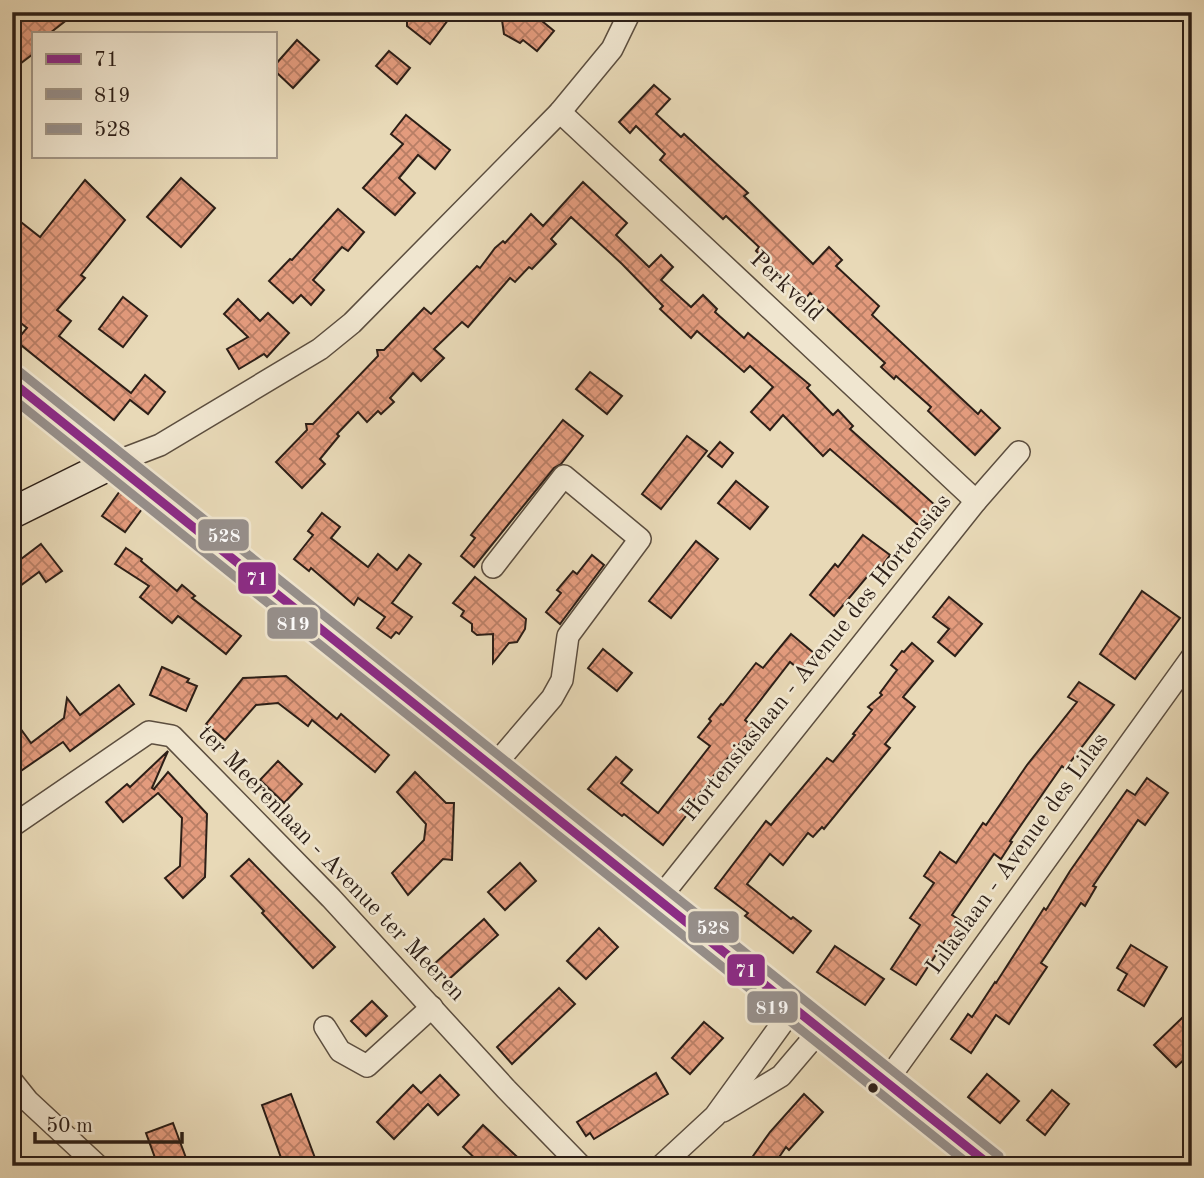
<svg xmlns="http://www.w3.org/2000/svg" width="1204" height="1178" viewBox="0 0 1204 1178" font-family="'Old Standard TT',serif">
	<defs>
		<pattern id="building-cross-hatch" width="8" height="8" patternUnits="userSpaceOnUse" patternTransform="scale(1.75)"><rect width="8" height="8" fill="#e39b7d"/><path d="M0 0l8 8M0 8l8-8" fill="none" stroke="#b87e65"/></pattern>
	</defs>
	<rect width="100%" height="100%" fill="#e8d9b7"/>
	<filter id="stains"><feTurbulence type="fractalNoise" baseFrequency=".00286" numOctaves="4"/><feColorMatrix values="0 0 0 0 .2 0 0 0 0 .09 0 0 0 0 .02 0 0 0 .5 -.17"/></filter>
	<radialGradient id="worn" r=".72"><stop offset=".6" stop-color="#630" stop-opacity="0"/><stop offset="1" stop-color="#630" stop-opacity=".3"/></radialGradient>
	<g fill="url(#building-cross-hatch)" stroke="#2d1f17" stroke-width="2">
		<path d="M12,12H77L50,33H33V54L12,70Z"/>
		<path d="M413,12H454L430,44L407,26V20Z"/>
		<path d="M509,12H531L554,31L537,51L523,40L520,43L504,34L502,20Z"/>
		<path d="M297,40L319,60L293,88L275,71V65Z"/>
		<path d="M389,51L410,68L397,84L376,66Z"/>
		<path d="M654,85L670,99L656,114L681,137L684,134L748,193L744,196L813,264L829,247L842,260L836,266L879,306L872,315L978,414L981,410L1000,428L975,455L928,411L931,407L896,376L894,379L881,367L885,363L845,326L810,293L806,298L756,251L759,247L726,216L723,219L660,160L665,154L636,126L630,133L619,122Z"/>
		<path d="M406,115L450,150L435,169L418,155L399,178L415,193L395,215L363,188L403,144L391,134Z"/>
		<path d="M181,178L215,208L181,247L147,217Z"/>
		<path d="M85,180L125,220L81,275L85,278L57,310L71,321L59,336L131,393L145,375L165,392L148,414L130,400L114,420L16,341L27,328L12,316V215L40,237Z"/>
		<path d="M583,182L627,223L616,235L649,267L661,255L673,267L661,280L691,307L703,295L717,309L715,312L744,338L748,333L810,385L807,388L833,415L838,410L853,426L850,429L936,506L918,525L830,449L823,456L783,415L770,430L751,412L773,387L750,366L744,372L697,331L691,338L660,309L663,306L622,264L571,217L551,239L556,244L532,269L529,267L515,282L510,278L468,327L462,322L434,349L444,358L421,381L413,373L390,398L394,402L381,414L378,411L367,422L358,412L337,434L339,436L320,459L325,464L302,488L276,462L307,430L306,424H313L378,356L377,350H384L424,308L431,314L477,266L480,268L495,248L503,241L505,243L531,214L543,226Z"/>
		<path d="M338,209L364,232L348,251L342,247L313,280L324,290L311,305L301,295L293,303L269,281L290,259L292,260Z"/>
		<path d="M123,297L147,316L123,347L99,329Z"/>
		<path d="M238,299L260,321L268,313L289,333L267,357L264,354L239,369L227,349L248,337L224,314Z"/>
		<path d="M590,372L622,396L607,414L576,389Z"/>
		<path d="M563,420L583,436L561,464L554,468L474,567L461,556L475,538L471,535Z"/>
		<path d="M687,436L707,451L661,509L642,494Z"/>
		<path d="M720,442L733,453L722,467L708,456Z"/>
		<path d="M736,481L768,507L750,529L718,503Z"/>
		<path d="M120,491L142,509L125,532L102,516Z"/>
		<path d="M322,513L340,527L331,538L368,567L378,554L397,570L409,555L421,564L392,603L412,617L399,634L396,632L391,638L377,628L385,617L358,598L354,605L311,568L309,571L294,559L313,535L308,531Z"/>
		<path d="M863,535L890,555L880,569L876,566L834,616L810,595L835,564L838,567Z"/>
		<path d="M696,541L718,559L671,618L649,601Z"/>
		<path d="M41,544L62,571L46,582L39,572L12,592V547L21,559Z"/>
		<path d="M126,548L142,559L141,561L177,591L182,585L195,596L192,598L241,636L226,654L178,616L172,623L140,597L149,586L115,564Z"/>
		<path d="M592,555L604,565L560,624L546,612L561,593L557,590L573,571L577,574Z"/>
		<path d="M475,577L526,619L525,629L517,642L509,643L493,663V634L477,635L472,631V624L461,616L464,611L453,603Z"/>
		<path d="M1142,591L1180,618L1135,679L1100,654Z"/>
		<path d="M949,597L982,624L955,656L938,642L949,629L933,617Z"/>
		<path d="M791,634L815,654L801,671L790,662L745,720L753,727L686,810L689,812L663,845L624,814L622,816L588,789L616,757L632,770L621,783L658,813L710,746L698,737L711,721L709,719L721,704L723,705L756,663L763,668Z"/>
		<path d="M912,643L933,661L903,697L915,707L885,744L890,748L824,829L822,827L813,837L808,833L783,865L770,854L747,884L791,919L793,917L811,931L793,953L745,916L748,913L715,888L766,821L771,825L827,758L833,762L855,735L853,734L872,710L868,707L882,695L880,693L897,670L891,665L902,651L904,652Z"/>
		<path d="M603,649L632,673L617,691L588,668Z"/>
		<path d="M162,667L189,679L187,682L197,686L186,711L150,695Z"/>
		<path d="M286,676L337,719L341,714L389,755L375,772L312,720L308,726L278,703L256,705L225,740L206,724L243,678Z"/>
		<path d="M1079,682L1114,705L1065,769L1062,766L1010,841L1012,842L1001,859L994,854L952,915L961,921L947,942L945,941L916,985L891,969L920,925L910,918L934,883L924,876L940,852L956,863L983,823L986,825L1027,765L1077,702L1068,697Z"/>
		<path d="M119,685L134,704L70,751L63,742L12,777V717L31,743L64,718L67,698L80,715Z"/>
		<path d="M168,751L152,788L155,790L154,789L168,772L207,814L205,877L183,898L165,878L180,866L182,818L158,793L123,822L106,802L127,784L130,787Z"/>
		<path d="M278,761L302,784L284,803L260,780Z"/>
		<path d="M415,772L446,803H454L452,860L443,859L408,895L392,873L424,840L426,824L397,792Z"/>
		<path d="M1147,778L1168,793L1145,825L1138,820L1093,886L1096,887L1085,906L1081,903L1041,963L1047,967L1009,1024L996,1015L971,1053L951,1039L968,1014L972,1017L995,982L996,983L1044,908L1046,910L1070,871L1127,790L1135,795Z"/>
		<path d="M249,859L335,947L313,968L262,913L264,911L231,876Z"/>
		<path d="M520,863L536,881L505,910L488,892Z"/>
		<path d="M484,919L498,935L448,980L434,964Z"/>
		<path d="M599,928L618,947L586,979L567,961Z"/>
		<path d="M1131,945L1167,967L1144,1006L1118,990L1127,974L1117,968Z"/>
		<path d="M835,946L884,979L865,1005L817,972Z"/>
		<path d="M559,988L575,1004L512,1064L497,1047Z"/>
		<path d="M372,1001L387,1016L366,1036L351,1021Z"/>
		<path d="M1184,1016L1192,1025V1052L1176,1067L1154,1045Z"/>
		<path d="M704,1022L723,1038L690,1074L672,1058Z"/>
		<path d="M656,1073L668,1094L594,1139L590,1133L586,1136L577,1122Z"/>
		<path d="M987,1074L1019,1101L1000,1123L968,1097Z"/>
		<path d="M440,1075L459,1095L438,1115L428,1104L394,1139L377,1122L413,1085L421,1093Z"/>
		<path d="M1052,1090L1069,1104L1045,1135L1027,1120Z"/>
		<path d="M291,1094L318,1166H284L262,1105Z"/>
		<path d="M804,1094L823,1112L789,1150L786,1147L773,1166H746L770,1132Z"/>
		<path d="M173,1123L189,1166H158L146,1133Z"/>
		<path d="M483,1125L527,1166H483L463,1147Z"/>
	</g>
	<g fill="none" stroke-linecap="round" stroke-linejoin="round">
		<defs>
			<g id="street">
				<path d="M560,112L976,501"/>
				<path d="M113,463L160,445L320,349L352,323L560,112L612,49L630,12"/>
				<path d="M493,567L564,476L640,539L568,636L562,680L552,698L493,767"/>
				<path d="M12,826L149,732L172,736L331,898L506,1089L581,1166"/>
				<path d="M659,899L976,501L1019,452"/>
				<path d="M325,1027L340,1051L367,1066L432,1007"/>
				<path d="M12,1081L28,1101L98,1166"/>
				<path d="M886,1082L1192,657"/>
				<path d="M723,1111L781,1076L821,1029"/>
				<path d="M661,1166L715,1116L794,1007"/>
			</g>
			<g id="secondary">
				<path d="M12,382L991,1166"/>
				<path d="M12,513L113,463"/>
			</g>
		</defs>
		<use href="#street" stroke="#5c4e3f" stroke-width="24"/>
		<use href="#secondary" stroke="#2d1f17" stroke-width="33"/>
		<use href="#street" stroke="#f0e6d0" stroke-width="21"/>
		<use href="#secondary" stroke="#f0e6d0" stroke-width="30"/>
		<defs>
			<path id="bus-1" d="M12,382L991,1166"/>
			<path id="bus-2" d="M12,398L971,1166"/>
			<path id="bus-3" d="M20,372L999,1156"/>
		</defs>
		<use href="#bus-1" stroke="#f0e6d0" stroke-width="14"/>
		<use href="#bus-2" stroke="#f0e6d0" stroke-width="14"/>
		<use href="#bus-3" stroke="#f0e6d0" stroke-width="14"/>
		<use href="#bus-1" stroke="#8c2b87" stroke-width="9"/>
		<use href="#bus-2" stroke="#968f8b" stroke-width="9"/>
		<use href="#bus-3" stroke="#968f8b" stroke-width="9"/>
	</g>
	<circle fill="#2d1f17" stroke="#f0e6d0" stroke-width="2.5" cx="873" cy="1088" r="6"/>
	<g text-anchor="middle" dominant-baseline="central" stroke-width="5" stroke-linejoin="round" paint-order="stroke">
		<g font-size="24" fill="#2d1f17" stroke="#f0e6d0">
			<text transform="translate(786 287) rotate(43)">Perkveld</text>
			<text transform="translate(817 658) rotate(-51)">Hortensiaslaan - Avenue des Hortensias</text>
			<text transform="translate(1018 854) rotate(-54)">Lilaslaan - Avenue des Lilas</text>
			<text transform="translate(331 864) rotate(46)">ter Meerenlaan - Avenue ter Meeren</text>
		</g>
	</g>
	<g stroke="#f0e6d0" stroke-width="2.5">
		<rect x="197" y="518" width="53" height="34" rx="7" fill="#968f8b"/>
		<rect x="237" y="561" width="40" height="34" rx="7" fill="#8c2b87"/>
		<rect x="266" y="606" width="53" height="34" rx="7" fill="#968f8b"/>
		<rect x="687" y="910" width="53" height="34" rx="7" fill="#968f8b"/>
		<rect x="726" y="953" width="40" height="34" rx="7" fill="#8c2b87"/>
		<rect x="746" y="990" width="53" height="34" rx="7" fill="#968f8b"/>
	</g>
	<g font-size="19" text-anchor="middle" font-weight="bold" fill="#fff">
		<text x="224" y="542">528</text>
		<text x="257" y="585">71</text>
		<text x="293" y="630">819</text>
		<text x="713" y="934">528</text>
		<text x="746" y="977">71</text>
		<text x="772" y="1014">819</text>
	</g>
	<rect width="1204" height="1178" fill="none" stroke="#e8d9b7" stroke-width="42"/>
	<rect x="14" y="14" width="1176" height="1150" fill="none" stroke="#2d1f17" stroke-width="3.5"/>
	<rect x="21" y="21" width="1162" height="1136" fill="none" stroke="#2d1f17" stroke-width="2"/>
	<rect x="32" y="32" width="245" height="126" fill="#f0e6d0" stroke="#a29686" stroke-width="2"/>
	<rect x="46" y="54" width="35" height="10" fill="#8c2b87" stroke="#a29686" stroke-width="2"/>
	<text x="94" y="66" font-size="21" fill="#2d1f17">71</text>
	<rect x="46" y="89" width="35" height="10" fill="#968f8b" stroke="#a29686" stroke-width="2"/>
	<text x="94" y="102" font-size="21" fill="#2d1f17">819</text>
	<rect x="46" y="124" width="35" height="10" fill="#968f8b" stroke="#a29686" stroke-width="2"/>
	<text x="94" y="136" font-size="21" fill="#2d1f17">528</text>
	<path d="M35 1132v10h147v-10" fill="none" stroke="#2d1f17" stroke-width="3.5"/>
	<text x="46" y="1132" font-size="21" fill="#2d1f17" stroke="#f0e6d0" stroke-width="5" paint-order="stroke">50 m</text>
	<rect width="100%" height="100%" filter="url(#stains)"/>
	<rect width="100%" height="100%" fill="url(#worn)"/>
</svg>
